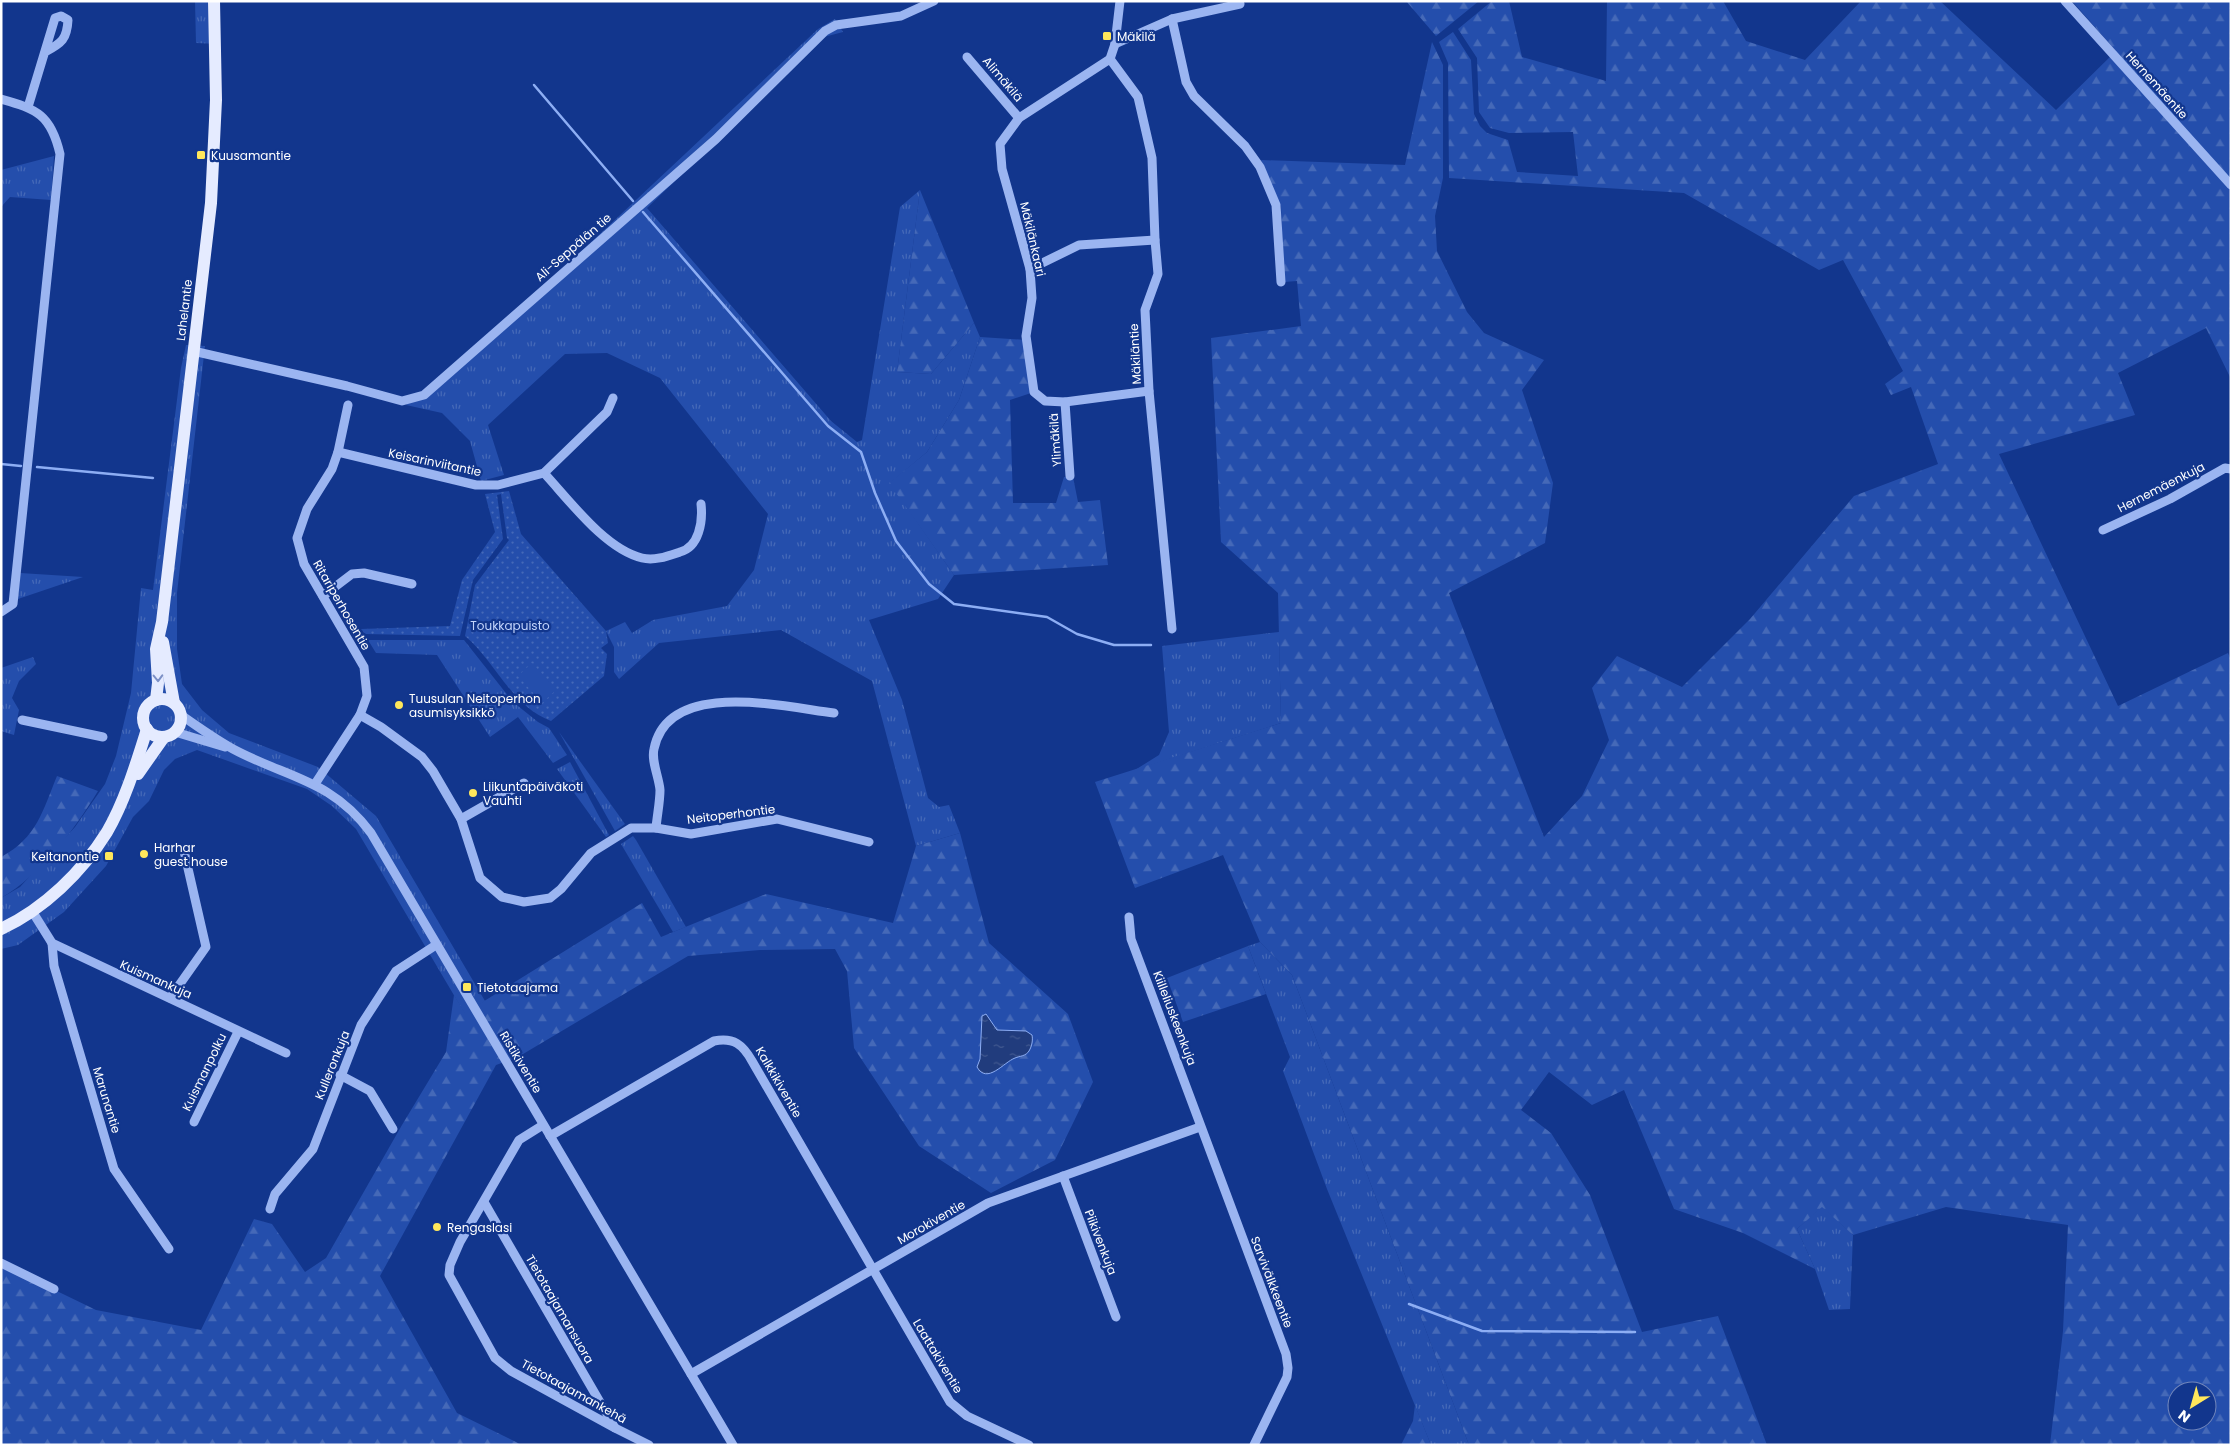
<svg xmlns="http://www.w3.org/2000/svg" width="2232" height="1446" viewBox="0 0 2232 1446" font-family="Poppins,sans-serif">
	<defs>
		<pattern id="grass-tufts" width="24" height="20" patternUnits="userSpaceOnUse" patternTransform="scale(1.25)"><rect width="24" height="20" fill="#244eac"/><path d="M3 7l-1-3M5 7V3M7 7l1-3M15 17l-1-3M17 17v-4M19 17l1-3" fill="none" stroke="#4569b8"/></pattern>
		<pattern id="forest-firs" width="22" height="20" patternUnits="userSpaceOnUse" patternTransform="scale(1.25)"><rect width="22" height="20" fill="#244eac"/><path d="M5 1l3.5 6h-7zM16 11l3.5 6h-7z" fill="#4569b8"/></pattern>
		<pattern id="park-dots" width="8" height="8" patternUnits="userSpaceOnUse" patternTransform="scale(1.25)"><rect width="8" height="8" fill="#244eac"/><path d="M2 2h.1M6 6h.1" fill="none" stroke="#4569b8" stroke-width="1.8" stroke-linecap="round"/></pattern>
		<pattern id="water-ripples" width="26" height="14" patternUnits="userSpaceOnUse" patternTransform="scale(1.25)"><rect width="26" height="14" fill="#213c7d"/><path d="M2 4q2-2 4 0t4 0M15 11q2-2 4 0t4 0" fill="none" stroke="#425990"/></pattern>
	</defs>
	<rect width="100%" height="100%" fill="#12368d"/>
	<g fill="url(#grass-tufts)">
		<path d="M195,1H220L219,44L196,43Z"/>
		<path d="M835,19L843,32L824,37L647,208L831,421L857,442L862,440L900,207L920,190L897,372L931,374L974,323L980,337L959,400L927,452L890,483L954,575L938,599L869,620L902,700L928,798L939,807L949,805L960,833L916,846L872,681L781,630L659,643L619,679L614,672V647L606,631L625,622L632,633L653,620L727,606L754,570L768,514L660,378L607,353L565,354L488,425L504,475L481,481L470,441L442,413L406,405L553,278L818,29Z"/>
		<path d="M54,156L51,200L10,197L1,207V170Z"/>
		<path d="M186,345L205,346L177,593V649L182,684L202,710L229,733L318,767L376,816L485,1001L465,1014L356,829L332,806L307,789L197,750L175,759L164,770L149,801L133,817L106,866L64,912L18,945L1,949V898L20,887L75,827L105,784L116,756L131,693L141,588L153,590L181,368Z"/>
		<path d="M20,573L83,577L18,599Z"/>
		<path d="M1279,632L1281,723L1135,770L1159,755L1169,732L1162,646Z"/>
		<path d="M368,640H464L513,702L538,722L549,728L567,755L553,763L518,717L490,737L437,655L376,653Z"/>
		<path d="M33,657L36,664L19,681L12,698L19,710L14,735L1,731V668Z"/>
		<path d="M559,732L625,824L615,831Z"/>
		<path d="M570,762L609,835L606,837L557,769Z"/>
		<path d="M633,836L636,840L686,927L673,932L621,844Z"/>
		<path d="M1260,942L1292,975L1469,1445H1431L1327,1189L1283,1071L1290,1057L1248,946Z"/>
		<path d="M1822,1206L1853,1235L1850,1309L1829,1310L1815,1269L1797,1229Z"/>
	</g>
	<g fill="url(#forest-firs)" fill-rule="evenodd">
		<path d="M1406,1H1479L1436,36Z"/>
		<path d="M1492,1H1509L1522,57L1606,81L1607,1H1723L1746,41L1805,60L1861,1H1940L2056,110L2116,51L2072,1H2231V379L2206,328L2118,373L2135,415L1999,454L2118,706L2228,653L2231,660V1445H2050L2063,1331L2068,1225L1946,1207L1853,1235L1822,1207L1797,1229L1815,1269L1743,1233L1674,1209L1624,1090L1592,1105L1549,1072L1521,1110L1551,1133L1590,1195L1642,1332L1718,1316L1767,1445H1469L1292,975L1260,942L1223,855L1135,888L1095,782L1281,723L1278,593L1221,542L1211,338L1301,326L1297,281L1284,282L1281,207L1261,160L1405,165L1432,42L1443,65V178L1435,216L1437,251L1467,312L1484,333L1544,360L1522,390L1553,483L1545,543L1449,593L1544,837L1582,796L1609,740L1592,688L1617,656L1682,687L1750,619L1854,496L1938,464L1911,387L1891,395L1885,384L1903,371L1843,260L1819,270L1684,193L1449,178L1448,63L1439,42L1453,32L1471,60L1474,114L1480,126L1487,133L1508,140L1517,172L1578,176L1573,132L1509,133L1490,128L1479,112L1477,58L1458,29ZM2177,1391H2207V1421H2177Z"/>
		<path d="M920,190L974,323L931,374L897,372Z"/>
		<path d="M980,337L1026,340L1034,392L1010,400L1013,503H1056L1064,477H1073L1078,502L1100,500L1108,565L954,575L889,483L927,452L959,400Z"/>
		<path d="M57,776L98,791C74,830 41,875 1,898V857C37,838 43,810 57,776Z"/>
		<path d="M960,833L989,943L1068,1014L1093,1082L1055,1160L991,1193L919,1146L854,1048L847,971L835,949L760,950L688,956L518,1057L496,1065L380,1276L457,1413L522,1445H1V1264L96,1310L201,1330L254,1219L272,1224L305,1272L326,1258L402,1125L446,1052L454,995L465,1013L642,903L661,937L766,894L893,923L916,846Z"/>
		<path d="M1248,946L1266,994L1183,1022L1167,978Z"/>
		<path d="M1415,1405L1431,1445H1401L1413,1421Z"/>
	</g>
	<path fill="url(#park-dots)" d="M509,491L521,534L606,631L608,643L601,648L607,654L604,676L551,721C511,706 496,662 465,636L475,585L509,540L507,538L501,494L497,495L503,539L473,580L460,636L365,634L361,629L450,626L462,580L495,532L485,494Z"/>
	<path fill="#244eac" d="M532,663L556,690L542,703L518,676Z"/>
	<path fill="url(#water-ripples)" stroke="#8daef4" d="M986,1014L997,1030L1026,1031L1032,1035C1033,1040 1032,1046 1029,1051C1026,1056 1020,1056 1015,1058C1004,1062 987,1085 977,1067L980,1059L982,1016Z"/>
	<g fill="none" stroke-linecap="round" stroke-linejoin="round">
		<g stroke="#8daef4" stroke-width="2.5">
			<path d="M534,85L633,201"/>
			<path d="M643,212L828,426L861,452L875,493L896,541L929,584L954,604L1047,617L1077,634L1114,645H1151"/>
			<path d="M1,464L21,466"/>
			<path d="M37,467L153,478"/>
			<path d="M1409,1304L1482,1331L1635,1332"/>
		</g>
		<g stroke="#9bb5f1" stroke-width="9">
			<path d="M2065,1L2231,185"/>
			<path d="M1172,19L1186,82L1194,96L1245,146L1260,167L1276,205L1281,282"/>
			<path d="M1115,44L1172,19L1240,4L1238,1"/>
			<path d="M967,57L1019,118"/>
			<path d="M1110,59L1138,97L1152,158L1155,240L1158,274L1145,310L1149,391L1172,629"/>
			<path d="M1110,59L1019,118L1000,144L1002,169L1030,269L1032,298L1026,336L1034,392L1045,401L1065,402L1149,391"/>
			<path d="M1110,59L1115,44L1120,1"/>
			<path d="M1,99C37,109 51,115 60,154L13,604L1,612"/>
			<path d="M28,107L55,18L61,16L68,20C67,39 62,43 45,52"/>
			<path d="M1030,269L1079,245L1155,240"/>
			<path d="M193,351L347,386L402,401L424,395L716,139L825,31L836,25L901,16L934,1"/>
			<path d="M1065,402L1070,476"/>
			<path d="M338,452L476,485H498L544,473L607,412L613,398"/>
			<path d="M544,473C570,501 605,549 642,558C655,561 668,556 680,552C699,547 703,522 701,504"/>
			<path d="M2103,530L2170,499L2225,468L2231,469"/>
			<path d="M323,596L352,574L364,573L412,584"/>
			<path d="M181,715C198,727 215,739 233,749C287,778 331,779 371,833L733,1445"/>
			<path d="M360,715L381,727L422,757L433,771L461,819L480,878L502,897L524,902L550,898L561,889L591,853L631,828H656L691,834L777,819L869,842"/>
			<path d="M22,720L103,737"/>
			<path d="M175,732L225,747"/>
			<path d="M315,784L360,715L367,696L364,667L304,564L297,538L307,509L332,469L338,452L348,405"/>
			<path d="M461,819L524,783"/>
			<path d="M656,828C657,816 660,802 660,790C659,777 651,761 654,749C668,678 784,707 834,713"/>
			<path d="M32,911L52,943L286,1053"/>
			<path d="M1129,917L1131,939L1286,1354L1288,1368L1287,1377L1254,1445"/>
			<path d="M52,943L54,966L114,1169L169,1249"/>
			<path d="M170,998L206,947L184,851"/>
			<path d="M340,1075L370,1091L393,1129"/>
			<path d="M194,1122L238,1032"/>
			<path d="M543,1125L519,1140L460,1242L450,1265L449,1275L495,1358L511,1371L615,1428L649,1445"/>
			<path d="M550,1136L714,1041C734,1037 743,1045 752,1061L950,1402L967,1416L1029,1445"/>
			<path d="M1063,1176L1116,1317"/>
			<path d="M484,1202L615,1428"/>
			<path d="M270,1209L275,1194L313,1149L361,1025L396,971L436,945"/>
			<path d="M1,1263L54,1289"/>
			<path d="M691,1374L988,1203L1200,1127"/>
		</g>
		<g stroke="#e5ebff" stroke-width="12">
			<path d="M163,642L174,703"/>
			<circle cx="162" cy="718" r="19"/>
			<path d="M156,700L158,683L156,649L162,622L211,203L216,100L214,1"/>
			<path d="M138,774L164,737"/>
			<path d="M1,929C44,909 82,872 107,832C125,801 136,764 147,729"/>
		</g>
	</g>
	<defs><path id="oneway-chevron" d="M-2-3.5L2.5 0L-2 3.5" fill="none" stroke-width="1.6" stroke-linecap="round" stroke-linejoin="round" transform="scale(1.25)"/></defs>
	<use stroke="#7c90c6" href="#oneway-chevron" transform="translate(158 678) rotate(89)"/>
	<g fill="#ffe75b" stroke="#12368d" stroke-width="2">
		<rect x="1102" y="31" width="10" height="10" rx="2.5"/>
		<rect x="196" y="150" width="10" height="10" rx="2.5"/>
		<circle cx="399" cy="705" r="5"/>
		<circle cx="473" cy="793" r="5"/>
		<circle cx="144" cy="854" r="5"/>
		<rect x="104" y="851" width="10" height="10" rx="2.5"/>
		<rect x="462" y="982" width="10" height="10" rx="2.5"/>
		<circle cx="437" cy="1227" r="5"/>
	</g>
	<g text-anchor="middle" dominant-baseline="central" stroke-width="4.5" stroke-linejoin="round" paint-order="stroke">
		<g font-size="12" fill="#fff" stroke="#12368d" text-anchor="start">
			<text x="1117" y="36">Mäkilä</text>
			<text x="211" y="155">Kuusamantie</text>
			<text x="409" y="698">Tuusulan Neitoperhon<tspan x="409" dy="14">asumisyksikkö</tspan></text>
			<text x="483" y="786">Liikuntapäiväkoti<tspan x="483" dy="14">Vauhti</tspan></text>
			<text x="154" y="847">Harhar<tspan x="154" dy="14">guest house</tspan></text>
			<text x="99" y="856" text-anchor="end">Keltanontie</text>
			<text x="477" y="987">Tietotaajama</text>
			<text x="447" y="1227">Rengaslasi</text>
		</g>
		<g font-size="12" fill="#fff" stroke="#12368d">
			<text transform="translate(1003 79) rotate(50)">Alimäkilä</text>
			<text transform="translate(2157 85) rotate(48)">Hernemäentie</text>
			<text transform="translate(1033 239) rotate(77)">Mäkilänkaari</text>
			<text transform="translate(573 247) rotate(-41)">Ali-Seppälän tie</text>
			<text transform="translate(184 310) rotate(-83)">Lahelantie</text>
			<text transform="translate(1135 354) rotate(-93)">Mäkiläntie</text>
			<text transform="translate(1055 440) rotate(-94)">Ylimäkilä</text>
			<text transform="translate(435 462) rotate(12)">Keisarinviitantie</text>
			<text transform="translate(2161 487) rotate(-27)">Hernemäenkuja</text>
			<text transform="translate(342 605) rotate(60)">Ritariperhosentie</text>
			<text transform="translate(731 814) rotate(-7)">Neitoperhontie</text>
			<text transform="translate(156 979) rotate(24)">Kuismankuja</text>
			<text transform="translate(1175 1018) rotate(69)">Kiilleliuskeenkuja</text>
			<text transform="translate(521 1062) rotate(59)">Ristikiventie</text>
			<text transform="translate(332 1065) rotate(-68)">Kulleronkuja</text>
			<text transform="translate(204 1072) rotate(-64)">Kuismanpolku</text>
			<text transform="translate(779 1082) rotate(60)">Kalkkikiventie</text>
			<text transform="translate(107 1100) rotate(73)">Marunantie</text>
			<text transform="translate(931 1222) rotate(-30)">Morokiventie</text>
			<text transform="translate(1101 1242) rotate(69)">Piikivenkuja</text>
			<text transform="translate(1272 1282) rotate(69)">Sarvivälkkeentie</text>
			<text transform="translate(560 1309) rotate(60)">Tietotaajamansuora</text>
			<text transform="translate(938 1356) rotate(59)">Laattakiventie</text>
			<text transform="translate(574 1391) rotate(29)">Tietotaajamankehä</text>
		</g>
		<g font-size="12" fill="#c2d4fc" stroke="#12368d">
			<text x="510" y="625">Toukkapuisto</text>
		</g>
	</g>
	<rect width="2232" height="1446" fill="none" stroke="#ffffff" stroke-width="5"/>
	<g transform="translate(2192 1406) rotate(217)"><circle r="24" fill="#12368d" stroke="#7186bb"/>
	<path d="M0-4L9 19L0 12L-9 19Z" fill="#ffe75b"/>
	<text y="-8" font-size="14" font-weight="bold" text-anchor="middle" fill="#ffffff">N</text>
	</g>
</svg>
